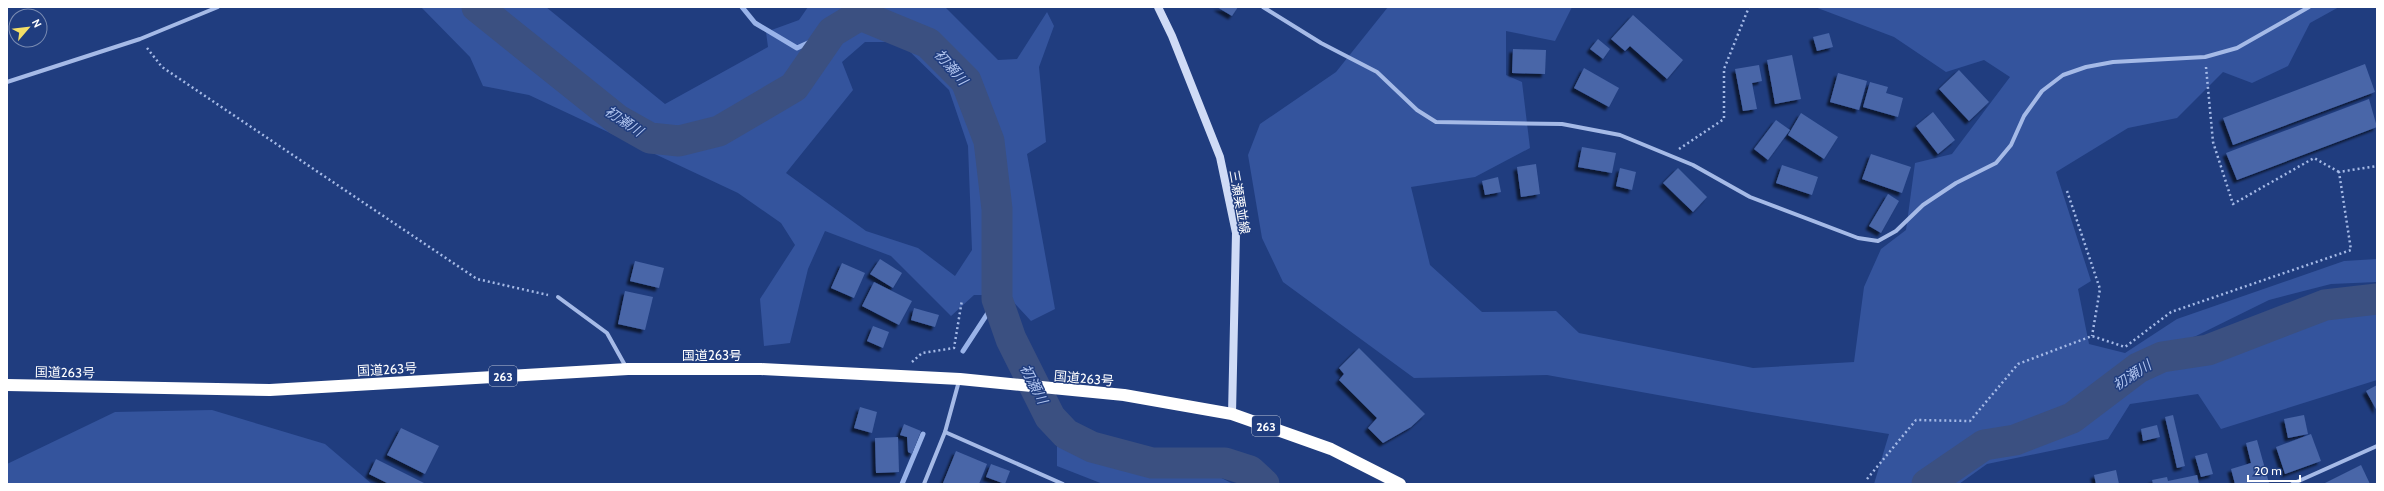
<svg xmlns="http://www.w3.org/2000/svg" width="2384" height="491" viewBox="0 0 2384 491" font-family="Cabin,'Noto Sans JP',sans-serif">
	<defs>
		<filter id="shadow"><feDropShadow dx="-3.5" dy="3.5" stdDeviation="1" flood-color="#0009"/></filter>
	</defs>
	<rect width="100%" height="100%" fill="#203d7f"/>
	<g fill="#34549d" fill-rule="evenodd">
		<path d="M421,7H546L665,104L768,47L766,32L799,20L808,7H945L998,60L1017,59L1047,12L1054,26L1039,67L1046,142L1027,154L1055,309L1031,321L1007,295H974L951,316L891,256L825,231L808,269L790,343L764,346L760,299L795,245L781,223L738,193L529,95L483,86L470,57ZM865,42H900L949,90L968,146L972,250L955,276L918,248L866,231L786,173L853,90L842,62Z"/>
		<path d="M1388,7H1572L1555,41L1506,31V75L1522,82L1530,148L1475,177L1411,187L1430,265L1482,312L1556,311L1579,333L1753,368L1854,362L1864,287L1881,249L1906,230L1915,163L1952,154L2010,77L1984,60L1946,72L1894,37L1815,7H2339L2310,23L2288,66L2252,83L2223,72L2177,118L2128,128L2056,172L2091,281L2078,289L2089,344L2125,353L2177,319L2344,261L2377,259V282L2331,284L2269,300L2196,336L2143,355L2193,360L2324,314L2377,312V380L2221,429L2198,394L2130,404L2108,439L1987,464L1959,484H1874L1889,434L1752,412L1547,375L1414,378L1283,282L1262,238L1248,155L1260,124L1336,72Z"/>
		<path d="M212,410L325,444L372,484H7V464L115,412Z"/>
		<path d="M1057,446L1147,474L1212,473L1233,484H1103L1057,466Z"/>
	</g>
	<g fill="none" stroke-linecap="round" stroke-linejoin="round">
		<g stroke="#99b3e9" stroke-width="5">
			<path d="M742,7L755,23L797,48L832,32"/>
			<path d="M963,351L997,299"/>
			<path d="M902,484L923,434"/>
		</g>
		<g stroke="#3b5081" stroke-width="31">
			<path d="M477,7L618,120L650,138L679,141L719,131L794,87L832,32L860,15L928,43L966,81L989,141L997,209V299L1011,339L1050,417L1066,434L1092,447L1152,463H1225L1250,471L1264,484"/>
			<path d="M1927,484L1984,445L2015,440L2072,418L2138,368L2162,357L2208,350L2325,305L2377,299"/>
		</g>
	</g>
	<g fill="#4966a8" filter="url(#shadow)">
		<path d="M1217,7H1238L1232,16Z"/>
		<path d="M1633,15L1683,60L1667,79L1630,46L1625,51L1611,39Z"/>
		<path d="M1829,33L1833,47L1817,51L1813,37Z"/>
		<path d="M1598,39L1610,49L1603,59L1590,49Z"/>
		<path d="M1513,49L1546,50L1545,74L1512,73Z"/>
		<path d="M1792,55L1801,99L1775,104L1767,60Z"/>
		<path d="M2365,64L2375,92L2233,145L2223,118Z"/>
		<path d="M1759,65L1762,81L1752,83L1757,109L1743,111L1735,69Z"/>
		<path d="M1584,68L1619,88L1609,107L1574,88Z"/>
		<path d="M1959,70L1989,102L1969,121L1939,89Z"/>
		<path d="M1838,73L1867,81L1859,110L1830,102Z"/>
		<path d="M1870,82L1888,87L1886,93L1903,98L1898,117L1863,107Z"/>
		<path d="M2369,99L2377,127L2237,180L2226,153Z"/>
		<path d="M1933,112L1955,140L1938,154L1916,126Z"/>
		<path d="M1801,113L1838,137L1824,159L1788,135Z"/>
		<path d="M1776,120L1790,130L1768,160L1754,149Z"/>
		<path d="M1582,147L1616,153L1612,173L1578,167Z"/>
		<path d="M1871,154L1911,167L1902,193L1862,179Z"/>
		<path d="M1536,164L1540,194L1521,197L1517,167Z"/>
		<path d="M1782,165L1818,177L1812,195L1776,183Z"/>
		<path d="M1620,168L1636,172L1632,190L1616,186Z"/>
		<path d="M1678,168L1707,197L1693,212L1663,183Z"/>
		<path d="M1498,177L1501,192L1485,195L1482,181Z"/>
		<path d="M1888,194L1899,201L1881,233L1869,226Z"/>
		<path d="M880,259L902,273L893,288L870,274Z"/>
		<path d="M635,261L664,268L659,288L630,281Z"/>
		<path d="M842,263L865,273L854,298L831,288Z"/>
		<path d="M874,282L912,301L899,325L862,306Z"/>
		<path d="M625,291L653,297L645,330L618,324Z"/>
		<path d="M914,308L939,315L935,327L911,320Z"/>
		<path d="M873,326L889,332L883,348L867,341Z"/>
		<path d="M1359,348L1425,414L1411,427L1383,443L1368,428L1377,418L1339,380L1344,374L1339,368Z"/>
		<path d="M2377,385V411L2366,391Z"/>
		<path d="M860,407L877,412L872,433L854,428Z"/>
		<path d="M2173,415L2185,466L2177,468L2165,417Z"/>
		<path d="M2304,415L2308,434L2288,438L2284,419Z"/>
		<path d="M904,424L921,431L912,454L908,452L907,437L900,435Z"/>
		<path d="M2157,425L2160,437L2143,441L2141,429Z"/>
		<path d="M401,428L439,446L425,474L387,455Z"/>
		<path d="M2311,434L2321,461L2285,474L2276,447Z"/>
		<path d="M898,437L899,472L876,473L875,438Z"/>
		<path d="M2257,440L2269,483L2235,484L2231,469L2251,463L2246,443Z"/>
		<path d="M956,451L987,464L979,484L943,483Z"/>
		<path d="M2207,453L2213,474L2201,477L2195,456Z"/>
		<path d="M376,459L426,484H389L369,474Z"/>
		<path d="M991,464L1010,471L1005,484L986,477Z"/>
		<path d="M2361,465L2370,484H2323Z"/>
		<path d="M2116,470L2119,484H2096L2094,475Z"/>
		<path d="M2197,475L2199,484H2153L2152,480L2167,477L2168,481Z"/>
	</g>
	<g fill="none" stroke-linecap="round" stroke-linejoin="round">
		<g stroke="#a5bae7" stroke-width="2.5" stroke-dasharray="2 3" stroke-linecap="butt">
			<path d="M147,48L162,67L477,279L548,295"/>
			<path d="M2206,67L2213,142L2233,204L2314,158L2339,172"/>
			<path d="M1679,149L1724,119V69L1749,7"/>
			<path d="M2067,191L2100,289L2092,336"/>
			<path d="M912,362L922,353L954,348L962,300"/>
			<path d="M1867,479L1916,420L1970,421L2018,364L2092,336L2125,347L2171,312L2351,250L2339,172L2377,166"/>
		</g>
		<g stroke="#a5bae7" stroke-width="4">
			<path d="M1263,7L1321,43L1377,72L1417,110L1436,122L1562,124L1620,135L1693,165L1750,197L1858,238L1878,241L1896,231L1923,205L1956,183L1996,163L2011,145L2024,116L2042,91L2063,75L2086,67L2113,62L2205,57L2237,48L2309,7"/>
			<path d="M7,82L140,39L218,7"/>
			<path d="M558,297L607,333L626,367"/>
			<path d="M945,432L1063,484"/>
			<path d="M924,484L945,432L959,381"/>
			<path d="M2292,484L2377,446"/>
		</g>
		<path stroke="#cfdbf6" stroke-width="8" d="M1158,7L1172,36L1220,157L1236,233L1232,414"/>
		<path stroke="#fff" stroke-width="12" d="M7,385L270,390L628,369H761L960,379L1124,395L1232,414L1331,449L1400,484"/>
	</g>
	<g text-anchor="middle" dominant-baseline="central" stroke-width="3" stroke-linejoin="round" paint-order="stroke">
		<g fill="#203d7f" stroke="#bcc5d9" stroke-width="1">
			<rect x="489" y="366" width="28" height="20" rx="3"/>
			<rect x="1252" y="416" width="28" height="20" rx="3"/>
		</g>
		<g font-size="12" font-weight="bold" fill="#fff">
			<text x="503" y="376">263</text>
			<text x="1266" y="426">263</text>
		</g>
		<g font-size="13" fill="#fff" stroke="#203d7f">
			<text transform="translate(1240 202) rotate(80)">三瀬栗並線</text>
			<text x="712" y="355">国道263号</text>
			<text transform="translate(387 369) rotate(-3)">国道263号</text>
			<text transform="translate(65 372) rotate(1)">国道263号</text>
			<text transform="translate(1084 378) rotate(5)">国道263号</text>
		</g>
		<g font-size="14" font-style="italic" fill="#b0c4ef" stroke="#203d7f">
			<text transform="translate(951 67) rotate(49)">初瀬川</text>
			<text transform="translate(624 121) rotate(34)">初瀬川</text>
			<text transform="translate(2132 375) rotate(-33)">初瀬川</text>
			<text transform="translate(1034 384) rotate(63)">初瀬川</text>
		</g>
	</g>
	<rect width="2384" height="491" fill="none" stroke="#ffffff" stroke-width="16"/>
	<g transform="translate(28 28) rotate(62)"><circle r="19" fill="#203d7f" stroke="#798bb2"/>
	<path d="M0-3L7 15L0 10L-7 15Z" fill="#f4df66"/>
	<text y="-6" font-size="11" font-weight="bold" text-anchor="middle" fill="#ffffff">N</text>
	</g>
	<path d="M2248 475v6h52v-6" fill="none" stroke="#ffffff" stroke-width="2"/>
	<text x="2254" y="475" font-size="12" fill="#ffffff" stroke="#203d7f" stroke-width="3" paint-order="stroke">20 m</text>
</svg>
